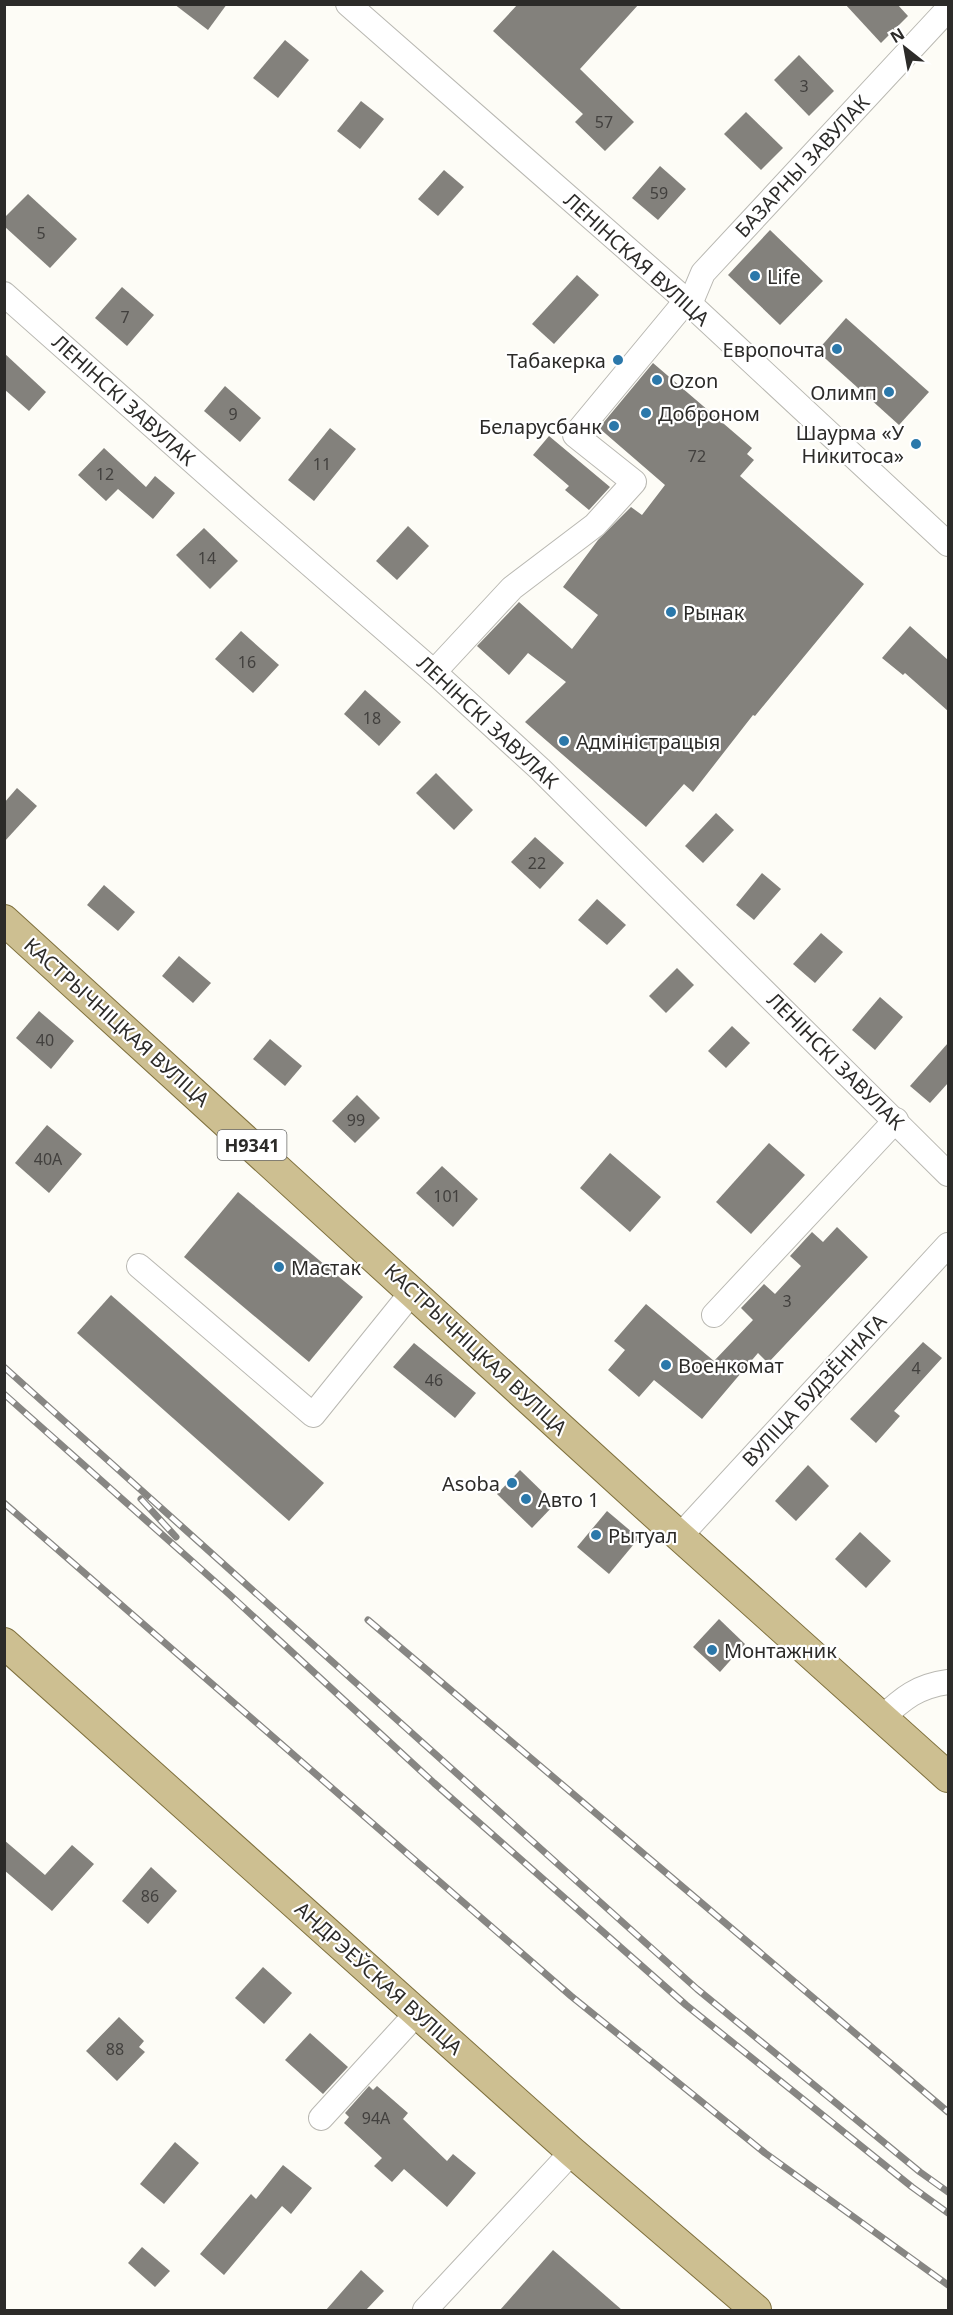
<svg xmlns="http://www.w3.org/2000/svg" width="953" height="2315" viewBox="0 0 953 2315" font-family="'Noto Sans',sans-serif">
	<rect width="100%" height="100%" fill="#fdfcf6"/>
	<g fill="#83817c">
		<path d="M174,4H227L208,30Z"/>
		<path d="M518,4H639L580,69L634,122L605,151L575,122L583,114L493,31Z"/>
		<path d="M845,4H897L908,16L881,43Z"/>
		<path d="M285,40L309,60L278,98L253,78Z"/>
		<path d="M799,55L834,91L809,116L774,80Z"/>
		<path d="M361,101L384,119L360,149L337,131Z"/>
		<path d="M746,112L783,148L761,170L724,134Z"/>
		<path d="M660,166L686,189L658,220L632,198Z"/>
		<path d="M444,170L464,187L438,216L418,199Z"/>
		<path d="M28,194L77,239L50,268L4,226V218Z"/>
		<path d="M770,230L823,281L780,325L728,275Z"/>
		<path d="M577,275L599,295L554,344L532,324Z"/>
		<path d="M122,287L154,315L127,346L95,318Z"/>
		<path d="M846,318L929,392L899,425L817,351Z"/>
		<path d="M4,353L46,392L29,411L4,389Z"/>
		<path d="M653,363L752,448L747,454L754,460L740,476L864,584L755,716L753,715L693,792L684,784L646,827L525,722L566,682L528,653L509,675L477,646L519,602L572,649L598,615L563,587L598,540L631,507L642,515L665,485L599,428Z"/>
		<path d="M225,386L261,418L240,442L204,411Z"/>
		<path d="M330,428L356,449L314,501L288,480Z"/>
		<path d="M549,436L610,487L589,510L565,490L569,486L533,455Z"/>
		<path d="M104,448L146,487L155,476L175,493L153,519L118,489L106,501L78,475Z"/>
		<path d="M408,526L429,546L397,580L376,561Z"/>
		<path d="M204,528L238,561L210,589L176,555Z"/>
		<path d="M910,626L948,660V711L905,673L903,675L882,658Z"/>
		<path d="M241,631L279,665L253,693L215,659Z"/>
		<path d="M365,690L401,722L379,746L344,714Z"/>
		<path d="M436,773L473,810L454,830L416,793Z"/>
		<path d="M17,788L37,806L4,842V803Z"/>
		<path d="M716,813L734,830L703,863L685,846Z"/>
		<path d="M535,837L564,863L540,889L511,862Z"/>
		<path d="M762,873L781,889L754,920L736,905Z"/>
		<path d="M104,885L135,912L118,931L87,905Z"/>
		<path d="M597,899L626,925L607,945L578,920Z"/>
		<path d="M821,933L843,952L815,983L793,964Z"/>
		<path d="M179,956L211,983L193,1003L162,976Z"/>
		<path d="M677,968L694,985L666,1013L649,996Z"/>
		<path d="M880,997L903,1017L875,1050L852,1030Z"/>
		<path d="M39,1011L74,1041L51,1069L16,1038Z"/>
		<path d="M732,1026L750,1043L726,1068L708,1051Z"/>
		<path d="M270,1039L302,1066L285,1086L253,1059Z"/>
		<path d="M948,1043V1083L930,1103L910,1086Z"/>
		<path d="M357,1095L380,1118L355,1143L332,1121Z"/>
		<path d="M47,1125L82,1154L49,1193L15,1163Z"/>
		<path d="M769,1143L805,1175L751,1234L716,1202Z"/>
		<path d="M610,1153L661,1197L630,1232L580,1188Z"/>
		<path d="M442,1166L478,1199L453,1227L416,1193Z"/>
		<path d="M238,1192L363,1297L309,1362L184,1257Z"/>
		<path d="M837,1227L868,1257L768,1363L758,1353L702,1419L654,1380L639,1397L608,1370L625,1350L614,1341L646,1304L714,1361L753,1320L741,1308L764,1284L775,1294L801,1266L790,1256L812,1232L823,1242Z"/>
		<path d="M111,1295L324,1483L289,1521L77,1333Z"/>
		<path d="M923,1342L942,1358L894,1411L900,1416L876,1443L850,1419Z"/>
		<path d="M414,1343L476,1393L455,1418L393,1367Z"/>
		<path d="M808,1465L829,1486L796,1521L775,1501Z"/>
		<path d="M520,1470L555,1504L532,1528L497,1494Z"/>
		<path d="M607,1511L639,1538L609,1574L577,1547Z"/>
		<path d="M860,1532L891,1561L866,1588L835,1559Z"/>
		<path d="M719,1619L745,1644L720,1672L693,1647Z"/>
		<path d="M4,1840L45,1875L72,1845L94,1864L52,1911L4,1870Z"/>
		<path d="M151,1867L177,1891L148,1924L122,1901Z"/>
		<path d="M263,1967L292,1993L264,2024L235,1998Z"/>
		<path d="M119,2017L144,2041L139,2047L145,2052L117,2081L86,2051Z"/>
		<path d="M310,2033L348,2067L323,2094L285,2060Z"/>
		<path d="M369,2086L373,2090L377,2086L408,2113L403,2119L447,2161L453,2154L476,2173L447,2207L404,2169L392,2182L374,2166L382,2158L344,2123L349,2117L345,2113Z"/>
		<path d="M175,2142L199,2163L164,2204L140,2184Z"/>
		<path d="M283,2165L312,2188L291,2214L282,2206L224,2275L200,2254L251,2194L256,2199Z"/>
		<path d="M142,2247L170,2271L155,2287L128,2263Z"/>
		<path d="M553,2250L622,2310H500Z"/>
		<path d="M361,2270L384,2291L366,2310H326Z"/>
	</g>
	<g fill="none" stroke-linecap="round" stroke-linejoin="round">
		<defs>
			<g id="minor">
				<path d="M348,4L690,304L948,544"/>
				<path d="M4,294L251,513L434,672L540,769L948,1174"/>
				<path d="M690,304L703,273L948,9"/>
				<path d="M434,672L512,588L595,525L634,482L575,435L686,301"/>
				<path d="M139,1266L313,1415L413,1291"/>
				<path d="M714,1315L896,1120"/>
				<path d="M680,1536L948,1245"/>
				<path d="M881,1719C903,1698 918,1686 948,1682"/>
				<path d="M321,2118L417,2013"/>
				<path d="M425,2310L572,2152"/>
			</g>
			<g id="major">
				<path d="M4,920L645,1505L948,1777"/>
				<path d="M4,1643L572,2152L756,2310"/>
			</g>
		</defs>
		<use href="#minor" stroke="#b9b8b2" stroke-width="26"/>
		<use href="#major" stroke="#7f703d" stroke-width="32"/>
		<use href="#minor" stroke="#fff" stroke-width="24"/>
		<use href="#major" stroke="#cdbf91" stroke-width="30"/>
		<defs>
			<g id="rail">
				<path d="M4,1367L697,1989L920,2172L948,2192"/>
				<path d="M4,1394L230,1595L434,1783L686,2005L912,2187L948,2213"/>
				<path d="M141,1499L176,1537"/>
				<path d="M4,1503L571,1996L765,2153L948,2285"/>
				<path d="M368,1620L948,2112"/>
			</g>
		</defs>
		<use href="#rail" stroke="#878683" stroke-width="7"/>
		<use href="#rail" stroke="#fff" stroke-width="4.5" stroke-dasharray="14" stroke-linecap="butt"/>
	</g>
	<g fill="#2b78aa" stroke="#fff" stroke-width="2">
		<circle cx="755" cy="276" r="6"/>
		<circle cx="837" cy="349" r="6"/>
		<circle cx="618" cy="360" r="6"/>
		<circle cx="657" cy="380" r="6"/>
		<circle cx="889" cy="392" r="6"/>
		<circle cx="646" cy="413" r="6"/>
		<circle cx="614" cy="426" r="6"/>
		<circle cx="916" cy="444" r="6"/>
		<circle cx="671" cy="612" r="6"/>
		<circle cx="564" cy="741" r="6"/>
		<circle cx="279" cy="1267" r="6"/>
		<circle cx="666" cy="1365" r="6"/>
		<circle cx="512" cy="1483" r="6"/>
		<circle cx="526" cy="1499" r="6"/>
		<circle cx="596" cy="1535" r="6"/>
		<circle cx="712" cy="1650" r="6"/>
	</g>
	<g text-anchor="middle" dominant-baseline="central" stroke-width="4.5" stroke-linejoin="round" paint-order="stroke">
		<g font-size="16" fill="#42403e">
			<text x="804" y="86">3</text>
			<text x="604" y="122">57</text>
			<text x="659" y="193">59</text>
			<text x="41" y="233">5</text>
			<text x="125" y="317">7</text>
			<text x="233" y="414">9</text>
			<text x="697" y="456">72</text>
			<text x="322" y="464">11</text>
			<text x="105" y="474">12</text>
			<text x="207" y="558">14</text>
			<text x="247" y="662">16</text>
			<text x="372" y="718">18</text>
			<text x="537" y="863">22</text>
			<text x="45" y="1040">40</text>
			<text x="356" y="1120">99</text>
			<text x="48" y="1159">40А</text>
			<text x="447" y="1196">101</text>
			<text x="787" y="1301">3</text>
			<text x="916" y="1368">4</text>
			<text x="434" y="1380">46</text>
			<text x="150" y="1896">86</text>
			<text x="115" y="2049">88</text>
			<text x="376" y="2118">94А</text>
		</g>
		<rect fill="#fff" stroke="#6b6b69" stroke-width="1.5" x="217.5" y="1130" width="69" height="30" rx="4.5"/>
		<g font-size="18" font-weight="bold" fill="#2c2b29">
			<text x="252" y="1145">Н9341</text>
		</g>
		<g font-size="20" fill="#2c2b29" stroke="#fff">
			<text transform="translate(802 166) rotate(-47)">БАЗАРНЫ ЗАВУЛАК</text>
			<text transform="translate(637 259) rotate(42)">ЛЕНІНСКАЯ ВУЛІЦА</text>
			<text transform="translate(124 400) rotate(42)">ЛЕНІНСКІ ЗАВУЛАК</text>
			<text transform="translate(488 722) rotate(43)">ЛЕНІНСКІ ЗАВУЛАК</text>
			<text transform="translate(117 1022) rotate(42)">КАСТРЫЧНІЦКАЯ ВУЛІЦА</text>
			<text transform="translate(836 1061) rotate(45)">ЛЕНІНСКІ ЗАВУЛАК</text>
			<text transform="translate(476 1349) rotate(43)">КАСТРЫЧНІЦКАЯ ВУЛІЦА</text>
			<text transform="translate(814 1390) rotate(-47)">ВУЛІЦА БУДЗЁННАГА</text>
			<text transform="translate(379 1978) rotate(42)">АНДРЭЕЎСКАЯ ВУЛІЦА</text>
		</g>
		<g font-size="20" fill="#2c2b29" stroke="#fff" text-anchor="start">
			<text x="767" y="276">Life</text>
			<text x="825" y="349" text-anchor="end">Европочта</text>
			<text x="606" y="360" text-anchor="end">Табакерка</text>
			<text x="669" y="380">Ozon</text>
			<text x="877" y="392" text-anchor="end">Олимп</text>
			<text x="658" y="413">Доброном</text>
			<text x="602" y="426" text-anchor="end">Беларусбанк</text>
			<text x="904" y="432" text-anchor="end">Шаурма «У<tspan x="904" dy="23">Никитоса»</tspan></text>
			<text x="683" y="612">Рынак</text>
			<text x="576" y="741">Адміністрацыя</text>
			<text x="291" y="1267">Мастак</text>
			<text x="678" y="1365">Военкомат</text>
			<text x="500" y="1483" text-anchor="end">Asoba</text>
			<text x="538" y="1499">Авто 1</text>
			<text x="608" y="1535">Рытуал</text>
			<text x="724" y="1650">Монтажник</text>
		</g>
	</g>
	<rect width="953" height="2315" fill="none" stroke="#2c2b29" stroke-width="12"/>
	<g transform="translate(905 48) rotate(329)" stroke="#ffffff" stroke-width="4.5" paint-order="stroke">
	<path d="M0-4.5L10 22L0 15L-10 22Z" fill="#2c2b29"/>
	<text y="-9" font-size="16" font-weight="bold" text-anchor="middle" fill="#2c2b29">N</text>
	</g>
</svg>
